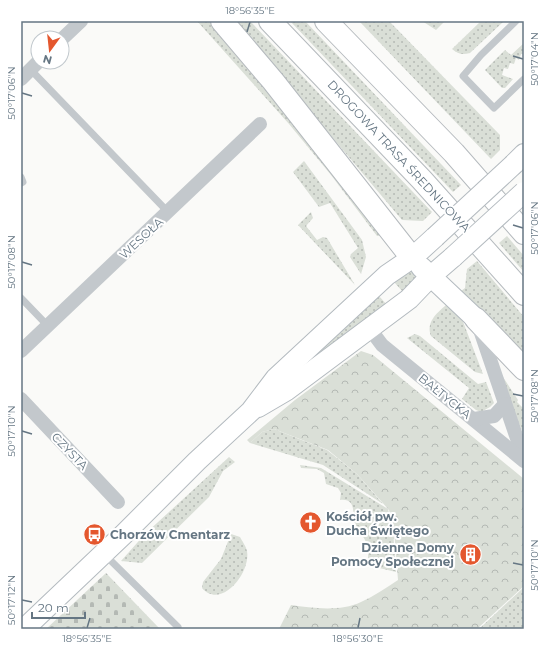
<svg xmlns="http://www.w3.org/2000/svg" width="545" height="650" viewBox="0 0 545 650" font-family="Montserrat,sans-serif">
	<defs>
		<pattern id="grass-dots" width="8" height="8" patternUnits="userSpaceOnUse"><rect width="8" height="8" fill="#dadfd7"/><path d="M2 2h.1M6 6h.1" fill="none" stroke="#b4b9b4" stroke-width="1.8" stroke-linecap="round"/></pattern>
		<pattern id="forest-crowns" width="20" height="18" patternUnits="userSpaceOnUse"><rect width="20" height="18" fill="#dadfd7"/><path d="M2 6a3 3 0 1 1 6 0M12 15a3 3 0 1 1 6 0" fill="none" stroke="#b4b9b4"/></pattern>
		<pattern id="cemetery-stones" width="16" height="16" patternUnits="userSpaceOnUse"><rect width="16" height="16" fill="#dadfd7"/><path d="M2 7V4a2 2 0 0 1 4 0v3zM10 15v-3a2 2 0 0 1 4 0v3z" fill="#b4b9b4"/></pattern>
	</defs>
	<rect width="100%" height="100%" fill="#fafaf8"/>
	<g fill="url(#grass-dots)">
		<path d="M197,21H215L386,235L377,236L331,175L289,124Z"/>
		<path d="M234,21H250L432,212L423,221L402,220Z"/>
		<path d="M290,21H305L461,185L453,192Z"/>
		<path d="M359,21H389L500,135V150L491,159Z"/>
		<path d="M422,21H445L436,30Z"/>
		<path d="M481,21L503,22L470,53C462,55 458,54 452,49Z"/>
		<path d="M524,43V54H521L519,60L516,58L514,64L510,63L508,69L504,68L502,75L513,79L505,88H502L485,70L505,50L511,55Z"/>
		<path d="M304,161L362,240L366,257L361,274L350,257L351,254L358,248L330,203L319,207L293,172Z"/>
		<path d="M311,212L313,218L306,226L317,240L323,237L327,238L355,285L298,225Z"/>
		<path d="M507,236L524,256V272L499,243Z"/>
		<path d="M477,261L524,317V356L461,291L465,288L467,269Z"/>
		<path d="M410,270L416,277L403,292L394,282Z"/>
		<path d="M379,296L387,305L319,353V351Z"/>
		<path d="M446,305L462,319L483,374L475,372L431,336C426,322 436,314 446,305Z"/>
		<path d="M415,334L420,336L478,384L486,382L494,403L490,407L481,412L476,410L462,399L469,388L407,338Z"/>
		<path d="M501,377H503L518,400L517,402L524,409V436Z"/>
		<path d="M274,429L327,450L357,474L383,504L323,465L250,443L262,432Z"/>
		<path d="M229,457L235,462L223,471L209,497L142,563L121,561L145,534Z"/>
		<path d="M300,465L321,468L388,509L393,530L396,572L367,565C369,553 369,545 362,535C359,532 356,529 355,525C352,514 357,498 340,500L341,493L338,488L326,484L324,473L317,469L301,468Z"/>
		<path d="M231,534L240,537C242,541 246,546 247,551C251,573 221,610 202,588L203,582L221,559Z"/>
		<path d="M524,587V629H479Z"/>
	</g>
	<path fill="url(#forest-crowns)" d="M361,351L373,355L524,479V586L477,629H279L291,605C312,608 340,612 361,602C374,596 386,588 398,580L394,530L389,510L357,474L328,450L274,429L262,432L250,443L247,440L295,400Z"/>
	<path fill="url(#cemetery-stones)" d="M106,573L160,629H46Z"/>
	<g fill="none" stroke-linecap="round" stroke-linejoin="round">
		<defs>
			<g id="secondary">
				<path d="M514,164L524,154"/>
				<path d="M421,267L476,319"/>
				<path d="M258,407L287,390L409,299L431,276L453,257"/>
				<path d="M24,629L124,534L197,461L251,411L276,378L387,275L412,258L435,237"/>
			</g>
			<g id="primary">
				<path d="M222,21L273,81L412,258"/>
				<path d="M270,21L422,180L524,294"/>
				<path d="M326,21L454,153L524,233"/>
				<path d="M476,319L524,369"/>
			</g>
		</defs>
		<use href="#secondary" stroke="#b3babf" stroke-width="22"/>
		<use href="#primary" stroke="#b5babe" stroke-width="24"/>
		<g stroke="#c3c8cc" stroke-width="7">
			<path d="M516,21L481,55L463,76L494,108L524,79"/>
			<path d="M30,69L168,212"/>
			<path d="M21,177L23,182L21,183"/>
			<path d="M21,298L47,325"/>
			<path d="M104,554L178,627"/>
		</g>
		<g stroke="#c3c8cc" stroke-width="14">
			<path d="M62,39L81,21"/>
			<path d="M21,79L38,62"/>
			<path d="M479,327L524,459"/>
			<path d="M370,329L382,345L524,461"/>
			<path d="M21,351L260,124"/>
			<path d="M21,399L118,502"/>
			<path d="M474,419L494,416L505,404"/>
		</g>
		<use href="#secondary" stroke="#fff" stroke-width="20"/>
		<use href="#primary" stroke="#fff" stroke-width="22"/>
		<defs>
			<g id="secondary-bridge">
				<path d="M435,237L514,164"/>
				<path d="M453,257L524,192"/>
			</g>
		</defs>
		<use href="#secondary-bridge" stroke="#b3babf" stroke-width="22" stroke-linecap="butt"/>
		<use href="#secondary-bridge" stroke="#fff" stroke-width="20"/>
	</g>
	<path fill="none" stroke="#657683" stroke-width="1.5" d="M247,32L250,22M513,56L523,59M22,93L32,96M513,225L523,228M22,262L32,265M513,394L523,396M22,431L32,434M513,563L523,565M22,600L32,602M87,628L90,618M358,628L360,618"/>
	<defs>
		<symbol id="church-disc" viewBox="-11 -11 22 22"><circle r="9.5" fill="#e4572e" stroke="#fff"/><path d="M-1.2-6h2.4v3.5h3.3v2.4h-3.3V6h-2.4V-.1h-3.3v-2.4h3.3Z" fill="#fff"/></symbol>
		<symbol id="bus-disc" viewBox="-11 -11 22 22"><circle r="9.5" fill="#e4572e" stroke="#fff"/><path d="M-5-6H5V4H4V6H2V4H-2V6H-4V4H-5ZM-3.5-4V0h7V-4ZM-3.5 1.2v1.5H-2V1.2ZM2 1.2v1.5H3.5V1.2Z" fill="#fff"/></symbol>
		<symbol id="building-disc" viewBox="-11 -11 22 22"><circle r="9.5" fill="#e4572e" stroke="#fff"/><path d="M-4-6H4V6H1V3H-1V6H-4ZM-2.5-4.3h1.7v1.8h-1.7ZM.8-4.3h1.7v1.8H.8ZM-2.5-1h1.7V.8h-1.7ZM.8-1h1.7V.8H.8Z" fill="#fff"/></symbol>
	</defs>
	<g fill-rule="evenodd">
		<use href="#church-disc" x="298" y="510" width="25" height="25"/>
		<use href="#bus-disc" x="82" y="522" width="25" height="25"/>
		<use href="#building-disc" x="458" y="542" width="25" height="25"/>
	</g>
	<g text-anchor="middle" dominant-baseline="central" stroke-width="4" stroke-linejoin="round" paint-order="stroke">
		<g font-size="12" fill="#657683" stroke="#fff">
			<text transform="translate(399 156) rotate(47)">DROGOWA TRASA ŚREDNICOWA</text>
			<text transform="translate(141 238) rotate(-43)">WESOŁA</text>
			<text transform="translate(445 396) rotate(39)">BAŁTYCKA</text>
			<text transform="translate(70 451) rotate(46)">CZYSTA</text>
		</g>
		<g font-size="12" font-weight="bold" fill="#657683" stroke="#fff" text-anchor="start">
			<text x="326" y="516">Kościół pw.<tspan x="326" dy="14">Ducha Świętego</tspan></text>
			<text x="110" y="534">Chorzów Cmentarz</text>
			<text x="454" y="547" text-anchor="end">Dzienne Domy<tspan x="454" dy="14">Pomocy Społecznej</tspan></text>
		</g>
	</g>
	<rect width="545" height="650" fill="none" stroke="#ffffff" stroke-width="44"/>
	<g transform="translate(50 50) rotate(195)"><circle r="19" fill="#ffffff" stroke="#c1c8cd"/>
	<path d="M0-3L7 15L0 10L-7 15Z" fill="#e4572e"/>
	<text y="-6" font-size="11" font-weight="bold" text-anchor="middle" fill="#657683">N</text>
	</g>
	<path d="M32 612v6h53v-6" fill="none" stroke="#657683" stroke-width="2"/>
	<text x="38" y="612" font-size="12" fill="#657683" stroke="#ffffff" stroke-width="3" paint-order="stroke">20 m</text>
	<rect x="22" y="22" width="501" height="606" fill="none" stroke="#657683" stroke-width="1.5"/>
	<g font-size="10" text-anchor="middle" fill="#657683">
		<text x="250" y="14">18°56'35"E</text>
		<text transform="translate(534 59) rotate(-90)" y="4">50°17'04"N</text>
		<text transform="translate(11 93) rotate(-90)" y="4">50°17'06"N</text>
		<text transform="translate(534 228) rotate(-90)" y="4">50°17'06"N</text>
		<text transform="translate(11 262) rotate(-90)" y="4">50°17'08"N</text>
		<text transform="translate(534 396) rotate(-90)" y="4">50°17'08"N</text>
		<text transform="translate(11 431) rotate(-90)" y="4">50°17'10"N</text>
		<text transform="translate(534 565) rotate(-90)" y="4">50°17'10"N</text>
		<text transform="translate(11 600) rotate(-90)" y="4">50°17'12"N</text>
		<text x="87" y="642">18°56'35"E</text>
		<text x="358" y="642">18°56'30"E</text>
	</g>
</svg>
